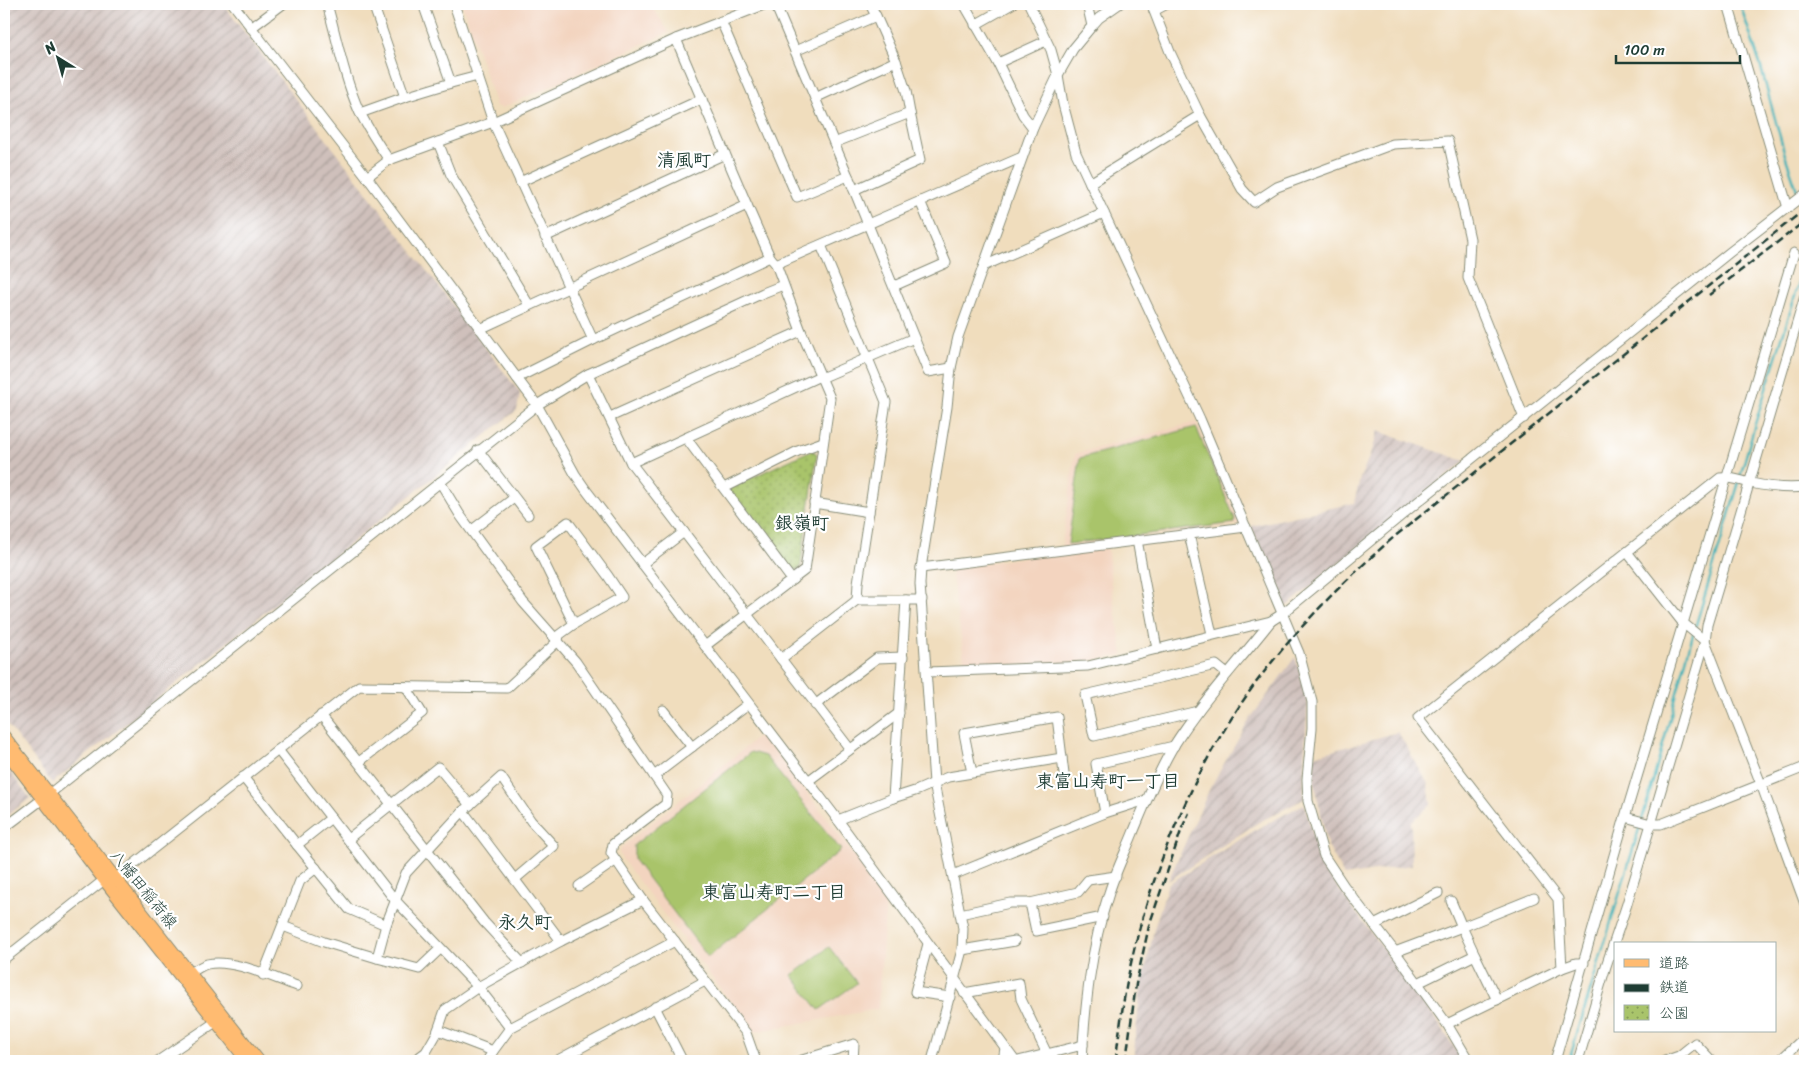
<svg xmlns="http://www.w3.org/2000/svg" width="1809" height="1065" viewBox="0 0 1809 1065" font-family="Sriracha,'Klee One',sans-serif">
	<defs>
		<pattern id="industrial-furrows" width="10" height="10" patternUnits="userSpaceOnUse" patternTransform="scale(1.25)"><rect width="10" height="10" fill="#cfc0bb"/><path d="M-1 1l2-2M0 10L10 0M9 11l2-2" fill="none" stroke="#a79d99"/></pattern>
		<pattern id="park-dots" width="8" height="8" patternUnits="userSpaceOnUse" patternTransform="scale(1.25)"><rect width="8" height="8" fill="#a9c46b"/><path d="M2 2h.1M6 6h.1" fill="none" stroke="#89a059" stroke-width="1.8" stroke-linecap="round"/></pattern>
	</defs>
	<rect width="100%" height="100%" fill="#fff"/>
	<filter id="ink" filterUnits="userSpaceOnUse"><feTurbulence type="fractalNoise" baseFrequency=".02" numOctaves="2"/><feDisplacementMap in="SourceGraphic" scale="10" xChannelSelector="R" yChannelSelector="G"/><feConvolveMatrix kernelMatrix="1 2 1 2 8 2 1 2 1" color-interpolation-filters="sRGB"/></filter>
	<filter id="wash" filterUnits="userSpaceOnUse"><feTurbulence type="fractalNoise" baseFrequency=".0096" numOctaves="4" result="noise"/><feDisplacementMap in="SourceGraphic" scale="20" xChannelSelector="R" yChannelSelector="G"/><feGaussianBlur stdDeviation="1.12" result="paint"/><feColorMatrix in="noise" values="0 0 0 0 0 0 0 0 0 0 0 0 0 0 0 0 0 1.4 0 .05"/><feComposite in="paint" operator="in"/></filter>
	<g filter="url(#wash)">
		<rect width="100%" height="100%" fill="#f0ddbd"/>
		<g fill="#f3d4bf">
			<path d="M462,4H650L669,32L502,108L496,106Z"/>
			<path d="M1196,422L1240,524L1107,541L1111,584L1123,655L1078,663L965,667L951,568L1061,552L1075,454Z"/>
			<path d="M762,734L833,826L886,901L878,1009L753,1032L622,859L619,852L623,846Z"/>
		</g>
		<g fill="url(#industrial-furrows)">
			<path d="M4,4H223L520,393L517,410L52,783L4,720Z"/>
			<path d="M1378,431L1465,461L1287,606L1282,605L1251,526L1354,503L1360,478L1373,448Z"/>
			<path d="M1295,657L1308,700L1304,760V799L1259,822L1168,881L1210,788L1250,719Z"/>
			<path d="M1398,732L1428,784L1431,804L1411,822L1412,865L1344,876L1327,844L1314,780V756Z"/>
			<path d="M4,764L30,798L4,818Z"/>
			<path d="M1304,804L1320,860L1340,891L1441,1027L1463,1061H1133L1140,994L1154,929L1168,884L1257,829Z"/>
		</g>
		<g fill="#a9c46b" stroke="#648050">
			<path d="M1196,427L1235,519V523L1068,544L1080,458Z"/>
			<path d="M751,752L765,756L841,850L708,957L634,860V845Z"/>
			<path d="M829,947L857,983L819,1010L792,975Z"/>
		</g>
		<path fill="url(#park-dots)" stroke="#648050" d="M812,450L817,454L800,569L788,570L727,489Z"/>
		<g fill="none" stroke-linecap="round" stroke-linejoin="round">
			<g stroke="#42b2b8" stroke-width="2.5">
				<path d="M1740,4L1760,64L1785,155L1799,196"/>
				<path d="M1800,201L1805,224"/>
				<path d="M1740,477L1755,424L1801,277L1805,229"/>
				<path d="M1569,1061L1649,796L1691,641L1739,482"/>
			</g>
		</g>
	</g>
	<g filter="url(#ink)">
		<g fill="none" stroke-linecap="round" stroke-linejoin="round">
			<defs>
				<g id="minor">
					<path d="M233,4L367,177L537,405L575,474L586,490L838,820L1015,1061"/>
					<path d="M327,4C337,39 344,77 359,111C368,128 378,144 389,160"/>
					<path d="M454,4L493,122L593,340L517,378"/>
					<path d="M775,4L854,190L928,372L951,368"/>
					<path d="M964,4L998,63L1023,115L1033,128"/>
					<path d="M1029,4L1051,50L1058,75L1063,104L1076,153L1200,419L1299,653L1312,702V728L1307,779L1308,801L1324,856L1344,886L1396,953L1447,1024L1469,1061"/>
					<path d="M1087,4L1092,26"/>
					<path d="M1152,4L1154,11L1167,4"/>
					<path d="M1728,4L1788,208"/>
					<path d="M721,21L797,197L848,176"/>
					<path d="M975,25L1012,4"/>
					<path d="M251,28L283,4"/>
					<path d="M676,39L747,205L770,257L776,264L801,331L830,398L805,570L705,646"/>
					<path d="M795,51L876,16L870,4"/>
					<path d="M998,63L1046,41"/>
					<path d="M451,83L478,76"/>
					<path d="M405,97L451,83L423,4"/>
					<path d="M815,98L896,61L876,16"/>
					<path d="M360,113L405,97L373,4"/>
					<path d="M1200,115L1242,189L1254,202L1277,187L1393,144L1448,141L1470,239L1468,278L1524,418"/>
					<path d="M438,142L451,175L529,305"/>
					<path d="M834,143L910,113L906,91L896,61"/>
					<path d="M367,177L389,160L493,122L676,39L766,4"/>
					<path d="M520,182L702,99"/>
					<path d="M1090,183L1200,115L1170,52L1154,11"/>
					<path d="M854,190L920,160L910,113"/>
					<path d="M545,237L725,154"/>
					<path d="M821,245L886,402L858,583L857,600"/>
					<path d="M776,264L1022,157"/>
					<path d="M984,266L1104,213"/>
					<path d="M894,286L946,263L920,201"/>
					<path d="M480,329L747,205"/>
					<path d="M593,340L770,257"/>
					<path d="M588,374L631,463L850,749"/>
					<path d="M821,378L914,338"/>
					<path d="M610,417L801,331"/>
					<path d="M686,438L792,580"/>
					<path d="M478,450L528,515"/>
					<path d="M631,463L820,376"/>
					<path d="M440,482L460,515L523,602L576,662L667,795L666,804L613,844L611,853L643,900L746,1033L756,1061"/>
					<path d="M724,488L798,451L823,442"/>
					<path d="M814,503L869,512"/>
					<path d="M568,522L608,576L622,597L574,624L536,546Z"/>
					<path d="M472,530L514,498"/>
					<path d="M1189,534L1212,634"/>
					<path d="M1137,540L1157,649"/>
					<path d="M1627,552L1683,623L1705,641L1761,784L1805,904"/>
					<path d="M642,564L684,532"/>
					<path d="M921,568L1246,527"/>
					<path d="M781,659L857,600H922"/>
					<path d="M927,672L1088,666L1271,621L1282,614L1414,505L1730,252L1805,194"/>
					<path d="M815,705L877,658L903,657"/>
					<path d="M663,710L692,747"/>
					<path d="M1198,711L1094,736L1085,695L1216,665L1227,674"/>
					<path d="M321,715L484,922L522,963"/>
					<path d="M278,750L395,900L478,987L510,1028L675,941"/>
					<path d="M1062,758L1064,774"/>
					<path d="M359,762L422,713L406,687"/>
					<path d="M654,776L748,704"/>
					<path d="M243,777L297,845L331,818"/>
					<path d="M808,781L899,713"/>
					<path d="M893,798L906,600"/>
					<path d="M463,811L561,941"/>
					<path d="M1105,813L1096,764L1174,746"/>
					<path d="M1625,817L1651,824H1661L1805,767"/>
					<path d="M838,820L893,798L918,790L948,777L1062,758L1057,717L964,733L972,773"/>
					<path d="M4,828L48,795L537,405L588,374L763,293L783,285"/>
					<path d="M348,839L438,767L470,805"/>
					<path d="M297,845L349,909L386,925L406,873L463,811L501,777L531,821L554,846L515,879"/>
					<path d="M953,875L1105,813L1146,800"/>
					<path d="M115,879L359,686L507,688L558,641L559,635L574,624"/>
					<path d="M579,886L615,861"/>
					<path d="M1030,903L1036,931L1103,917"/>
					<path d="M960,914L1010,903H1030L1078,892L1088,880L1116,876"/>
					<path d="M1374,925L1438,893"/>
					<path d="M283,926L324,942L377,958L386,925"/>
					<path d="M928,944L915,992L950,997"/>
					<path d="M962,950L1015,941"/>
					<path d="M1395,952L1462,927L1451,901"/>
					<path d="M1475,955L1497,1000"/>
					<path d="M377,958L419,969L440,949"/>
					<path d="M4,959L104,880"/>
					<path d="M1562,968L1576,963H1584"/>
					<path d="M263,975L300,881L316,868"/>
					<path d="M186,976C192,972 200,966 207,964C233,958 273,978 297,986"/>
					<path d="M1418,983L1475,955L1462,927L1534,898"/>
					<path d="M964,993L1019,983L1021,999L1047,1054"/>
					<path d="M655,1007L681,1058"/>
					<path d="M1447,1024L1562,968L1558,899L1418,718L1720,478C1731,476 1740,481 1751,483C1769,487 1787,489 1805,487"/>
					<path d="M438,1030L493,1051L487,1061"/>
					<path d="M493,1051L510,1028"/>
					<path d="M158,1061L220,1019"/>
					<path d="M414,1061L426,1052L437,1033L445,1010L478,987L561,941L643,900"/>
					<path d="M556,1061L705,981"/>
					<path d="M799,1061L854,1044L853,1061"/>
					<path d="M932,1061L962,950L963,928L934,783L920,584L921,568L947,407L951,368L958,337L1033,128L1058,75L1073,49L1092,26L1099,18L1119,4"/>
					<path d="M1003,1061L1005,1048"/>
					<path d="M1018,1061L1083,1045"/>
					<path d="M1082,1061C1085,1005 1091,947 1109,893C1115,873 1125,853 1133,833C1145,804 1157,774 1173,747C1201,702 1238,663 1271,621"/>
					<path d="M1555,1061L1625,817L1794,253"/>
					<path d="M1578,1061L1606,966L1626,907L1651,824L1705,641L1707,625L1805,296"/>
					<path d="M1665,1061L1679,1056L1695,1043L1712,1061"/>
					<path d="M1779,1061L1805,1037"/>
				</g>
				<g id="major">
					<path d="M4,736L259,1061"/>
					<path d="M4,749L104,880L247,1061"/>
				</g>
			</defs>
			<use href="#minor" stroke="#888d78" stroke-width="11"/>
			<use href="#major" stroke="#888d78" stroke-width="13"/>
			<use href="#minor" stroke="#fff" stroke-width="9"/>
			<use href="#major" stroke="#ffbb71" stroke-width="11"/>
			<g stroke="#1f3d34" stroke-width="2.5" stroke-dasharray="8 4" stroke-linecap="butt">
				<path d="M1709,295L1805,221"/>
				<path d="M1116,1061C1117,1045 1120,1029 1122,1012C1139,894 1193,761 1268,667C1306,619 1348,577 1394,537L1805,209"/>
				<path d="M1126,1061L1136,984L1149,926L1182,828L1189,813"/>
			</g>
		</g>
	</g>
	<g text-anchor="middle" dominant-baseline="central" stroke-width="4.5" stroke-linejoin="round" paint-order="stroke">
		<g font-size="16" fill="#1f3d34" stroke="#fff">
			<text transform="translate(144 889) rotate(51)">八幡田稲荷線</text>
		</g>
		<g font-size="18" font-weight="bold" fill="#1f3d34" stroke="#fff">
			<text x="684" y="160">清風町</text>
			<text x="802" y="523">銀嶺町</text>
			<text x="1108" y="781">東富山寿町一丁目</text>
			<text x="774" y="892">東富山寿町二丁目</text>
			<text x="525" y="922">永久町</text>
		</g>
	</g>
	<rect width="1809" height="1065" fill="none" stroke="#fff" stroke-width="20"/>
	<rect x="1614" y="942" width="162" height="90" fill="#ffffff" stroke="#a5b1ae"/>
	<rect x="1624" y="959" width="25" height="8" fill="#ffbb71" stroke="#a5b1ae"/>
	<text x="1659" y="968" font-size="15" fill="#1f3d34">道路</text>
	<rect x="1624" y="984" width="25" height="8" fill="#1f3d34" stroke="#a5b1ae"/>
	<text x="1659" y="992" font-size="15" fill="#1f3d34">鉄道</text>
	<rect x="1624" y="1005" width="25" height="15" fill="url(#park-dots)" stroke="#a5b1ae"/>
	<text x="1659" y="1018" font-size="15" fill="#1f3d34">公園</text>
	<g transform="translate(58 58) rotate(323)" stroke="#ffffff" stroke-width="4" paint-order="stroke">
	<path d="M0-4L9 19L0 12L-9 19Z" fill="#1f3d34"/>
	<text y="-8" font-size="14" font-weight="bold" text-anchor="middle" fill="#1f3d34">N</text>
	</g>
	<path d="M1616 55v8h124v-8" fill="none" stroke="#1f3d34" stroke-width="2.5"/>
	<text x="1624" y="55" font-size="15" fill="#1f3d34" stroke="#ffffff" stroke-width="4" paint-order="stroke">100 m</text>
</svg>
